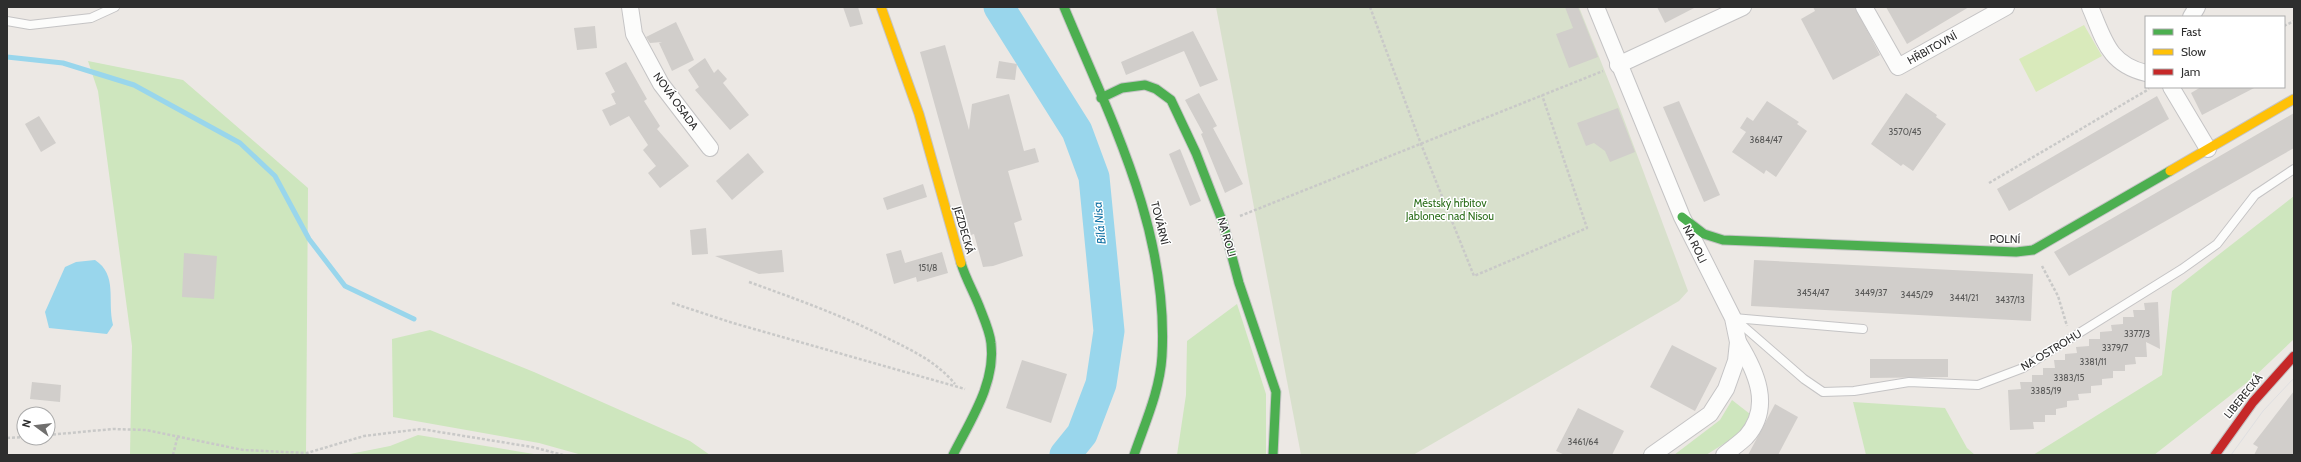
<svg xmlns="http://www.w3.org/2000/svg" width="2301" height="462" viewBox="0 0 2301 462" font-family="Cabin,sans-serif">
	<rect width="100%" height="100%" fill="#ece8e4"/>
	<g fill="#cee6be">
		<path d="M88,61L183,80L308,188L306,455H130L132,346L98,91Z"/>
		<path d="M2294,196V339L2254,377L2154,455H2033L2162,375L2172,291Z"/>
		<path d="M1237,304L1266,394V455H1177L1186,395L1187,341Z"/>
		<path d="M430,330L534,372L690,441L710,455H582L539,443L393,417L392,339Z"/>
		<path d="M1732,400L1750,414L1741,433L1706,455H1674L1720,420Z"/>
		<path d="M1853,402L1945,408L1967,448L1975,455H1866Z"/>
		<path d="M418,435L540,455H345L390,446Z"/>
	</g>
	<path fill="#d8e0cc" d="M1216,7H1579L1620,109L1688,291L1679,301L1413,455H1301Z"/>
	<path fill="#d9eabb" d="M2084,25L2102,56L2036,92L2019,59Z"/>
	<path fill="#99d6ec" d="M95,260C118,275 107,300 113,325L107,334L49,328L45,312L65,267L76,262Z"/>
	<g fill="none" stroke-linecap="round" stroke-linejoin="round">
		<path stroke="#99d6ec" stroke-width="5" d="M7,57L63,63L134,85L240,143L275,176L309,239L345,286L414,319"/>
		<path stroke="#99d6ec" stroke-width="31" d="M999,7L1077,131L1094,177L1109,331L1101,384L1082,434L1065,455"/>
	</g>
	<g fill="#d1cecb">
		<path d="M843,7H858L863,24L850,27Z"/>
		<path d="M1565,7H1578L1598,57L1569,68L1556,34L1573,28Z"/>
		<path d="M1657,7H1696L1665,23Z"/>
		<path d="M1813,7H1855L1880,55L1833,80L1801,19L1815,11Z"/>
		<path d="M1886,7H1969L1907,44Z"/>
		<path d="M676,22L694,60L672,71L659,43L662,42L650,43L646,37Z"/>
		<path d="M595,26L597,48L577,50L574,28Z"/>
		<path d="M1193,31L1218,80L1200,87L1184,51L1126,75L1121,62Z"/>
		<path d="M945,45L969,130L972,104L1009,94L1024,151L1035,148L1039,162L1008,171L1022,220L1014,223L1023,256L993,266L983,267L974,234L971,235L920,52Z"/>
		<path d="M705,58L714,73L718,69L727,79L723,83L749,115L730,130L695,90L699,87L688,70Z"/>
		<path d="M999,61L1017,64L1015,80L996,78Z"/>
		<path d="M626,62L647,99L644,101L660,126L657,129L689,166L660,188L648,173L656,166L643,150L648,145L629,116L610,126L602,110L616,104L611,94L615,92L605,73Z"/>
		<path d="M2201,87H2256L2202,115L2191,93Z"/>
		<path d="M1199,93L1217,126L1213,128L1243,184L1225,193L1201,134L1205,132L1203,133L1185,100Z"/>
		<path d="M1906,93L1937,115L1936,117L1946,124L1913,171L1903,164L1901,166L1871,144Z"/>
		<path d="M2157,96L2169,119L2009,211L1997,189Z"/>
		<path d="M1679,101L1720,195L1704,202L1663,107Z"/>
		<path d="M1767,101L1799,122L1797,124L1807,131L1776,177L1766,170L1764,174L1732,152L1746,132L1740,128L1747,117L1753,121Z"/>
		<path d="M1618,108L1635,152L1610,162L1605,151L1594,143L1586,146L1577,123Z"/>
		<path d="M2294,113V148L2069,276L2054,252Z"/>
		<path d="M39,116L56,143L41,152L25,124Z"/>
		<path d="M1180,149L1201,201L1190,206L1169,154Z"/>
		<path d="M748,153L764,172L732,200L716,181Z"/>
		<path d="M923,184L927,197L887,210L883,198Z"/>
		<path d="M706,228L708,254L692,255L690,230Z"/>
		<path d="M782,250L784,272L759,274L715,256Z"/>
		<path d="M901,250L905,263L942,252L948,273L917,282L916,277L894,284L886,254Z"/>
		<path d="M184,253L217,256L214,299L182,297Z"/>
		<path d="M1754,260L2033,274L2031,321L1751,306Z"/>
		<path d="M2158,302L2160,349L2146,342L2147,357H2135L2136,364L2125,365V371H2113V378L2102,379V385L2091,386V393L2078,394L2079,400L2067,401V407L2056,409V415H2045V422H2033L2034,429L2010,430L2008,390L2021,389L2020,382H2032V375H2043V368H2055L2054,360H2065V354L2077,353L2076,347L2089,346V339H2100V332L2112,331L2111,325L2123,324V317H2134L2133,310H2145L2144,303Z"/>
		<path d="M1672,345L1717,368L1695,411L1650,387Z"/>
		<path d="M1870,359H1948V377L1870,378Z"/>
		<path d="M1022,360L1067,374L1051,423L1006,408Z"/>
		<path d="M32,382L61,385L60,402L30,399Z"/>
		<path d="M2294,391V455H2254L2258,447L2253,444Z"/>
		<path d="M1775,404L1798,417L1778,455H1748Z"/>
		<path d="M1578,408L1624,431L1612,455H1565L1556,451Z"/>
	</g>
	<g fill="none" stroke-linecap="round" stroke-linejoin="round">
		<defs>
			<g id="lane">
				<path d="M7,21L30,25L91,18L115,7"/>
				<path d="M1734,318L1863,329"/>
				<path d="M1735,319L1804,379L1823,392L1854,391L1909,382L1978,385L2023,368L2182,269L2217,244L2255,195L2294,169"/>
			</g>
			<g id="street">
				<path d="M630,7L634,34L661,84L710,148"/>
				<path d="M1596,7L1682,217L1733,318L1738,342L1736,361L1726,389L1710,414L1652,455"/>
				<path d="M1864,7L1898,67L2006,7"/>
				<path d="M2090,7C2104,39 2108,64 2146,73"/>
				<path d="M2191,17L2197,7"/>
				<path d="M1618,65L1743,7"/>
				<path d="M2171,87L2208,149"/>
				<path d="M1724,455C1731,449 1740,443 1746,437C1773,407 1756,371 1738,342"/>
			</g>
			<g id="fast">
				<path d="M1064,7C1111,120 1169,231 1162,356C1160,390 1145,423 1134,455"/>
				<path d="M1101,98L1122,88L1145,85L1156,89L1171,100L1196,153L1223,223L1239,283L1276,392L1273,455"/>
				<path d="M1682,217L1704,234L1723,240L2016,252L2033,250L2170,171"/>
				<path d="M953,455C970,421 996,383 991,343C990,333 985,321 981,311C975,294 966,280 961,263"/>
			</g>
			<g id="slow">
				<path d="M881,7L919,114L961,263"/>
				<path d="M2170,171L2294,99"/>
			</g>
			<path id="jam" d="M2215,455L2253,402L2294,356"/>
		</defs>
		<use href="#lane" stroke="#c5c4c5" stroke-width="10"/>
		<use href="#street" stroke="#c5c4c5" stroke-width="18"/>
		<use href="#fast" stroke="#c5c4c5" stroke-width="11"/>
		<use href="#slow" stroke="#c5c4c5" stroke-width="11"/>
		<use href="#jam" stroke="#c5c4c5" stroke-width="11"/>
		<g stroke="#c9c9c8" stroke-width="2.5" stroke-dasharray="3 2" stroke-linecap="butt">
			<path d="M1370,7L1421,144L1474,276L1587,228L1542,95"/>
			<path d="M2284,26L2294,21"/>
			<path d="M1989,183L2149,89"/>
			<path d="M1240,216L1603,71"/>
			<path d="M2042,266L2058,296L2067,326"/>
			<path d="M749,282C796,299 841,315 885,337C911,350 936,361 955,384"/>
			<path d="M672,303L733,323L965,389"/>
			<path d="M48,435L113,429L146,430L243,450L307,453L364,436L421,429L532,447L563,455"/>
			<path d="M7,438L24,437"/>
			<path d="M173,455L178,435"/>
		</g>
		<use href="#lane" stroke="#fcfcfb" stroke-width="8"/>
		<use href="#street" stroke="#fcfcfb" stroke-width="16"/>
		<use href="#fast" stroke="#4caf50" stroke-width="9"/>
		<use href="#slow" stroke="#ffc107" stroke-width="9"/>
		<use href="#jam" stroke="#c62828" stroke-width="9"/>
		<path stroke="#dfdfe1" stroke-width="1" d="M2231,455L2263,411L2294,378"/>
	</g>
	<g text-anchor="middle" dominant-baseline="central" stroke-width="3" stroke-linejoin="round" paint-order="stroke">
		<g font-size="9" fill="#585857">
			<text x="1905" y="131">3570/45</text>
			<text x="1766" y="139">3684/47</text>
			<text x="928" y="267">151/8</text>
			<text x="1813" y="292">3454/47</text>
			<text x="1871" y="292">3449/37</text>
			<text x="1917" y="294">3445/29</text>
			<text x="1964" y="297">3441/21</text>
			<text x="2010" y="299">3437/13</text>
			<text x="2137" y="333">3377/3</text>
			<text x="2115" y="347">3379/7</text>
			<text x="2093" y="361">3381/11</text>
			<text x="2069" y="377">3383/15</text>
			<text x="2046" y="390">3385/19</text>
			<text x="1583" y="441">3461/64</text>
		</g>
		<g font-size="11" fill="#2e2e2e" stroke="#fff">
			<text transform="translate(1932 48) rotate(-29)">HŘBITOVNÍ</text>
			<text transform="translate(676 101) rotate(54)">NOVÁ OSADA</text>
			<text transform="translate(1160 223) rotate(76)">TOVÁRNÍ</text>
			<text transform="translate(964 230) rotate(74)">JEZDECKÁ</text>
			<text transform="translate(1227 237) rotate(74)">NA ROLI</text>
			<text transform="translate(2005 239) rotate(1)">POLNÍ</text>
			<text transform="translate(1695 244) rotate(64)">NA ROLI</text>
			<text transform="translate(2051 350) rotate(-31)">NA OSTROHU</text>
			<text transform="translate(2243 396) rotate(-51)">LIBERECKÁ</text>
		</g>
		<g font-size="11" fill="#2c6e1b" stroke="#fff">
			<text x="1450" y="203">Městský hřbitov<tspan x="1450" dy="13">Jablonec nad Nisou</tspan></text>
		</g>
		<g font-size="12" font-style="italic" fill="#0d6fa3" stroke="#fff">
			<text transform="translate(1099 223) rotate(-96)">Bílá Nisa</text>
		</g>
	</g>
	<rect width="2301" height="462" fill="none" stroke="#2e2e2e" stroke-width="16"/>
	<rect x="2145" y="16" width="140" height="72" fill="#ffffff" stroke="#ababab"/>
	<rect x="2153" y="29" width="20" height="6" fill="#4caf50" stroke="#ababab"/>
	<text x="2181" y="36" font-size="12" fill="#2e2e2e">Fast</text>
	<rect x="2153" y="49" width="20" height="6" fill="#ffc107" stroke="#ababab"/>
	<text x="2181" y="56" font-size="12" fill="#2e2e2e">Slow</text>
	<rect x="2153" y="69" width="20" height="6" fill="#c62828" stroke="#ababab"/>
	<text x="2181" y="76" font-size="12" fill="#2e2e2e">Jam</text>
	<g transform="translate(36 426) rotate(285)"><circle r="19" fill="#ffffff" stroke="#ababab"/>
	<path d="M0-3L7 15L0 10L-7 15Z" fill="#706f6e"/>
	<text y="-6" font-size="11" font-weight="bold" text-anchor="middle" fill="#2e2e2e">N</text>
	</g>
</svg>
